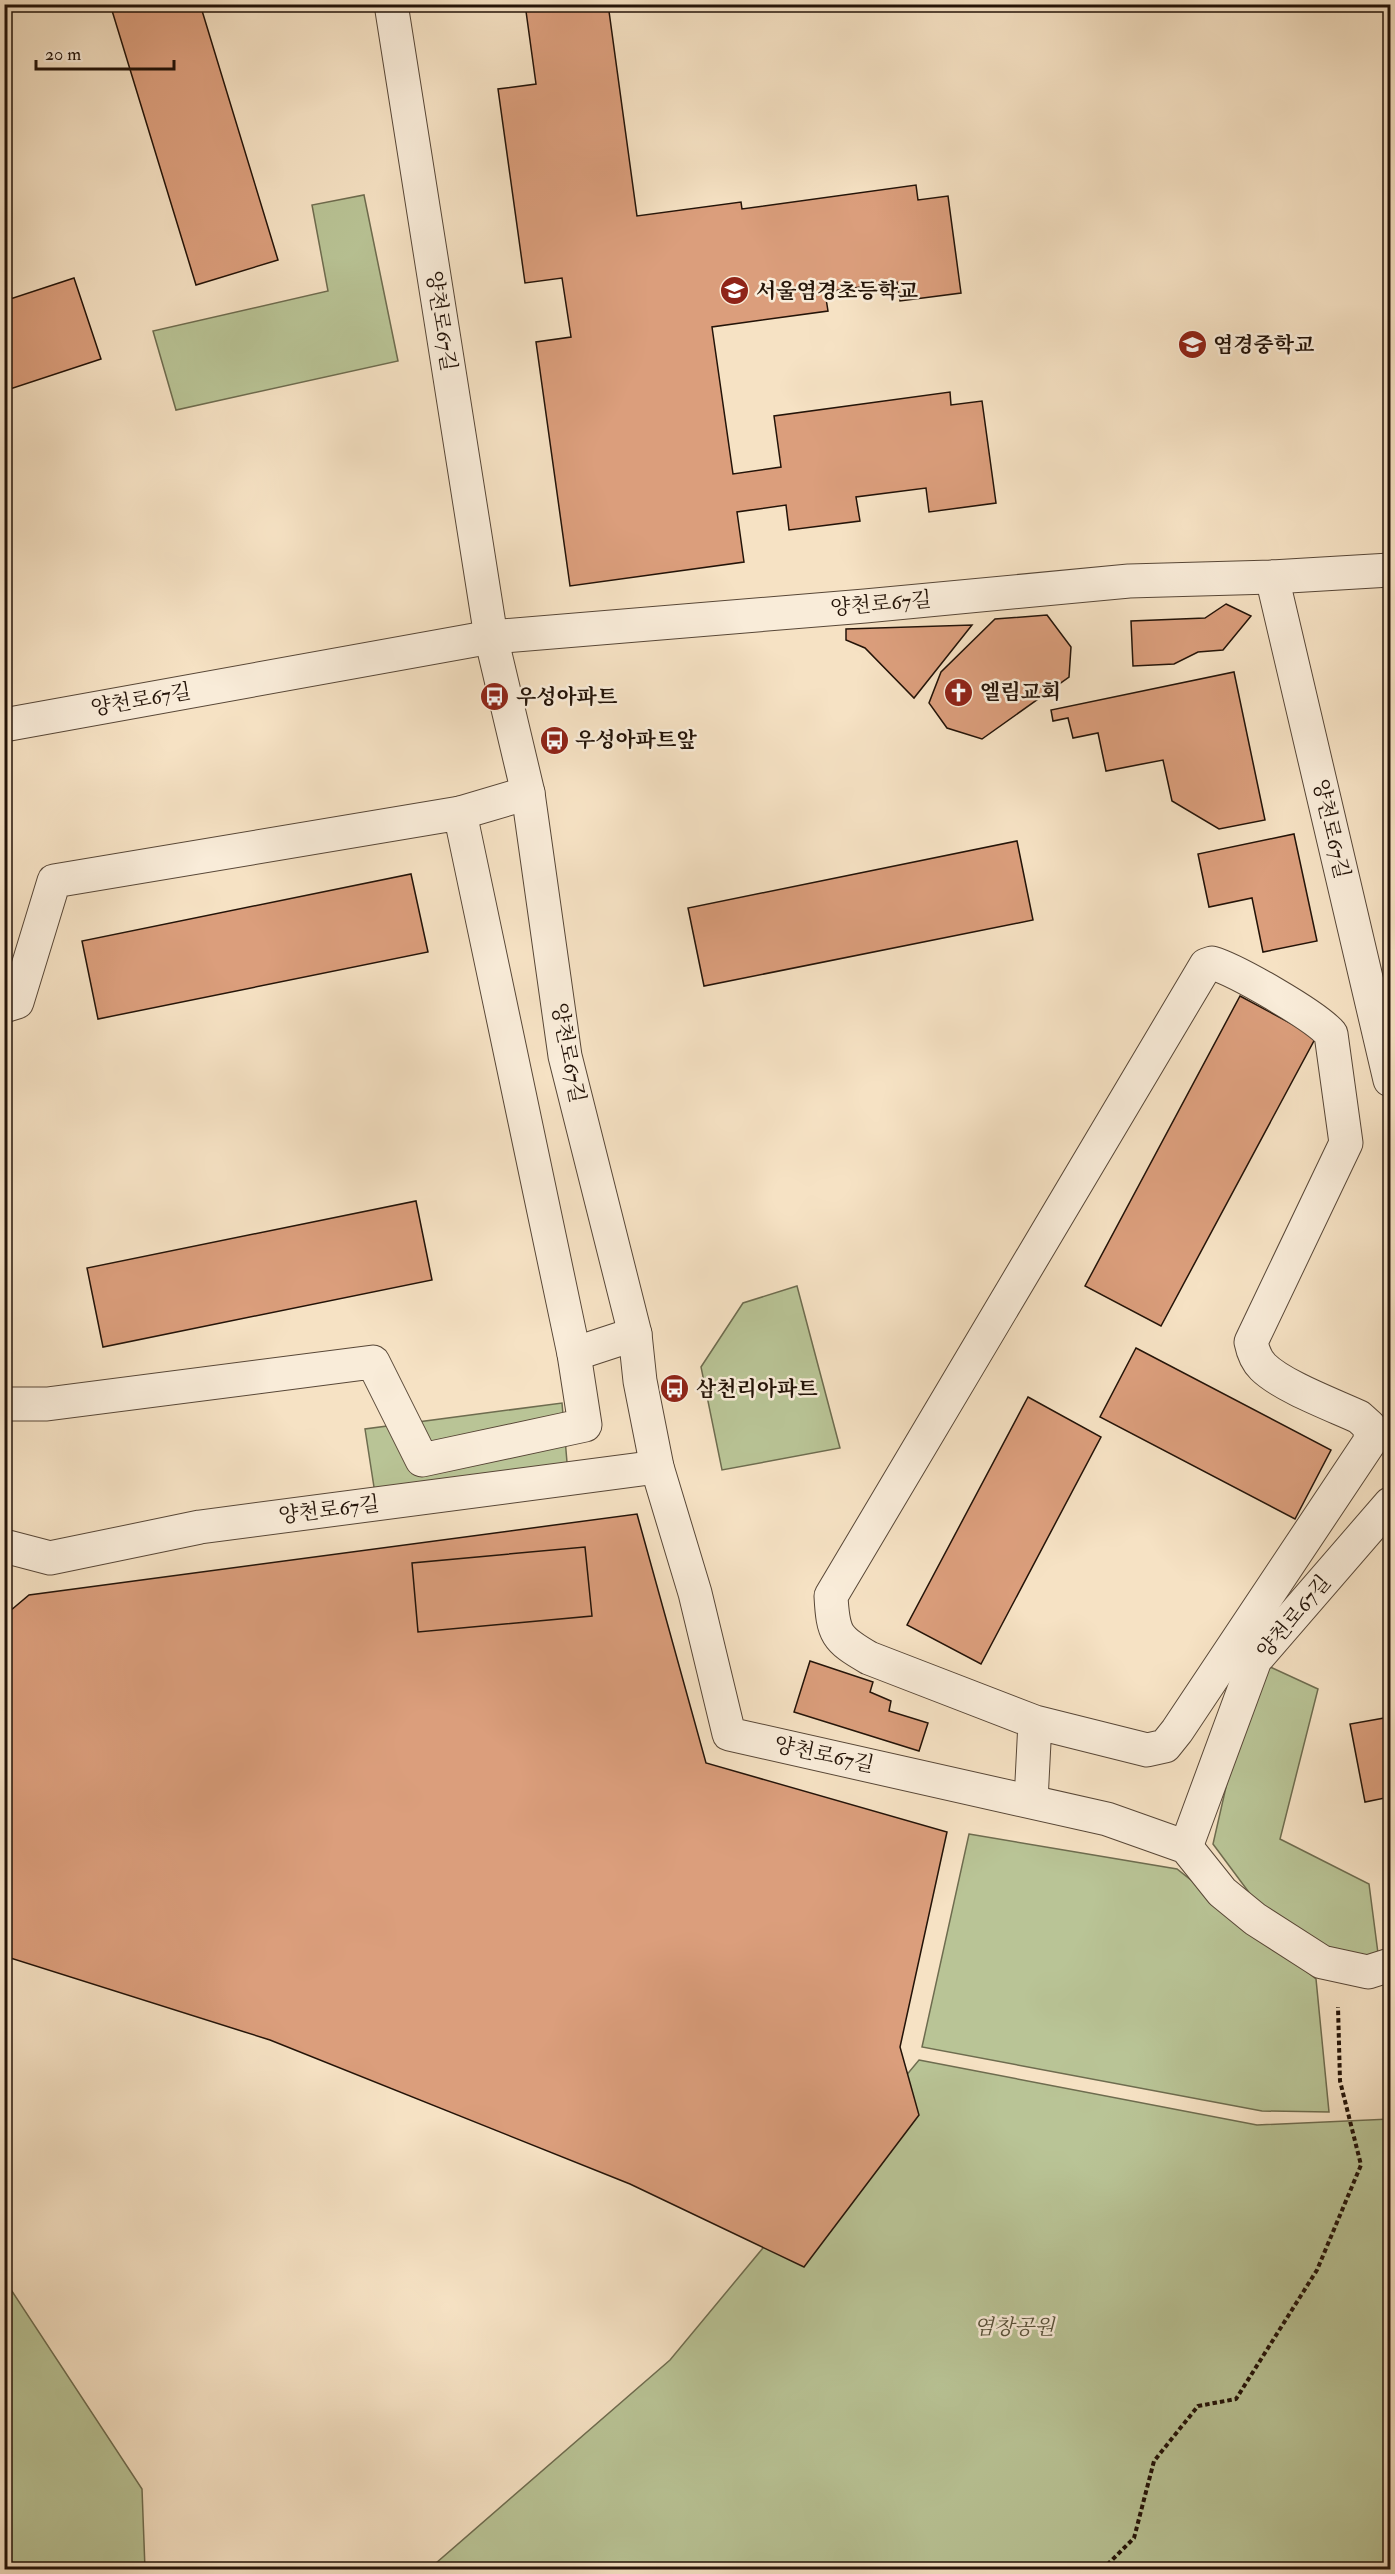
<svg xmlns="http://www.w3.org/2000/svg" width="1395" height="2574" viewBox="0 0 1395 2574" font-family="'IM FELL Double Pica','Noto Serif KR',serif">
	<rect width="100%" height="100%" fill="#f6e2c4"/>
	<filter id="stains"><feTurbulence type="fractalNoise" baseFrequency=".00333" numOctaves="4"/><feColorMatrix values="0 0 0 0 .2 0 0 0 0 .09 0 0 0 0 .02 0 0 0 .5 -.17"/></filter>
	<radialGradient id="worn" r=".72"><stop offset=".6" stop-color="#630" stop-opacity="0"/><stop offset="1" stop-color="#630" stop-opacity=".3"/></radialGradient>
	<g fill="#b9c496" stroke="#6e6c4f" stroke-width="1.5">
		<path d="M364,195L398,361L176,410L153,331L328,291L312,205Z"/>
		<path d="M797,1286L840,1448L722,1470L701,1367L743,1303Z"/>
		<path d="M562,1403L568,1474L376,1500L365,1429Z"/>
		<path d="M1255,1660L1318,1689L1280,1839L1369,1884L1379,1961L1330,1951L1262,1910L1213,1844Z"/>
		<path d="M969,1834L1177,1869L1316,1979L1329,2112L1262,2111L922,2047Z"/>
		<path d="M919,2060L1257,2125L1390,2119V2563L1382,2569L428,2570L670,2360Z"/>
		<path d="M4,2279L142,2489L145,2569H5Z"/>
	</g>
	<g fill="#db9e7c" stroke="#231308" stroke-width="1.5">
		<path d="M110,4H200L278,260L196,285Z"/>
		<path d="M525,4H608L637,216L741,202L742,209L916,185L918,200L948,196L961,293L900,301L897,282L825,292L828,311L712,327L733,474L781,467L774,416L950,392L951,405L982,401L996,503L929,512L926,488L856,497L860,521L789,530L786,505L737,512L744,562L570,586L536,342L571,337L562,278L525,283L498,89L536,84Z"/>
		<path d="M74,278L101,359L4,391V301Z"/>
		<path d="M1226,604L1251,616L1223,650L1198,652L1174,664L1133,666L1131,621L1205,618Z"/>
		<path d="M1047,615L1071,647L1069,677L982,739L947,728L929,703L941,672L995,619Z"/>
		<path d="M972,625L914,698L865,648L846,640V629Z"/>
		<path d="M1234,672L1265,820L1219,829L1172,801L1163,760L1106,771L1098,733L1073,738L1068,718L1053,721L1051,710Z"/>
		<path d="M1294,834L1317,941L1263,952L1252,898L1209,907L1198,854Z"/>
		<path d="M1017,841L1033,920L704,986L688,908Z"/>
		<path d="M411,874L428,952L98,1019L82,941Z"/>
		<path d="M1240,996L1316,1037L1161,1326L1085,1286Z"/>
		<path d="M416,1201L432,1280L103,1347L87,1268Z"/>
		<path d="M1136,1348L1331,1450L1295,1519L1100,1417Z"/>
		<path d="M1028,1397L1101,1437L981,1664L907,1625Z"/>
		<path d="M637,1514L706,1763L947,1832L900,2047L919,2115L804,2267L630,2184L270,2040L4,1956V1616L29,1595Z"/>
		<path d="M585,1547L592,1616L418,1632L412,1563Z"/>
		<path d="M810,1661L873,1682L870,1692L891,1701L889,1711L928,1723L919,1751L794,1712Z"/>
		<path d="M1390,1717V1797L1365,1802L1350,1724Z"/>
	</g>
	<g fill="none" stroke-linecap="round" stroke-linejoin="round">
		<defs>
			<g id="minor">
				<path d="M391,4L491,637L528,793L565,1056L635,1334L640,1381L657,1467L695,1593L729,1734L1107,1819L1186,1847L1222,1892L1255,1919L1322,1962L1368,1972L1390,1965"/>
				<path d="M1272,577L1390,1080"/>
				<path d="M4,725L491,637L865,606L1129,581L1272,577L1390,570"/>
				<path d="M460,813L528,793"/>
				<path d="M4,1006L17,1002L54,881L460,813L574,1354L585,1425L422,1460L373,1362L47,1404H4"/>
				<path d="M574,1354L635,1334"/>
				<path d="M4,1546L50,1558L200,1527L657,1467"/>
				<path d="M1031,1801L1035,1722L1147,1750L1165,1746L1177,1731L1371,1440L1369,1426L1359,1417C1333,1405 1282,1386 1263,1367C1256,1360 1253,1352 1251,1342L1346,1143L1331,1034C1316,1016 1236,970 1212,963L1206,965L831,1596C833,1634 836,1639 869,1658L1035,1722"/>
				<path d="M1186,1847L1255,1660L1390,1504"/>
			</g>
		</defs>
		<use href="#minor" stroke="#584737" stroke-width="35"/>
		<path stroke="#231308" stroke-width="4" stroke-dasharray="4.5 3" stroke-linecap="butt" d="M1102,2570L1134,2538L1154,2461L1198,2406L1236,2399L1317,2270L1361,2165L1340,2081L1338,2007"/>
		<use href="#minor" stroke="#f9ecd9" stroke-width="33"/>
	</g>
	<defs>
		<symbol id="school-disc" viewBox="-11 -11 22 22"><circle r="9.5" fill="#8f2418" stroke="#f9ecd9"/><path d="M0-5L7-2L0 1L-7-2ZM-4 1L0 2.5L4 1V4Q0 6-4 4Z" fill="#fff"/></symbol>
		<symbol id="church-disc" viewBox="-11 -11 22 22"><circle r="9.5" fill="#8f2418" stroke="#f9ecd9"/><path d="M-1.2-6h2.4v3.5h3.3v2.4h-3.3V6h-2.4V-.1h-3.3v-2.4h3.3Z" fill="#fff"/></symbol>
		<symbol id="bus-disc" viewBox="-11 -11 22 22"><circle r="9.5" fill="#8f2418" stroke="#f9ecd9"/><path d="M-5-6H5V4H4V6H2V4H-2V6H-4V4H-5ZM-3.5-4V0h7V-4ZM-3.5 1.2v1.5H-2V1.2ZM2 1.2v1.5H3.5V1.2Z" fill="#fff"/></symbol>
	</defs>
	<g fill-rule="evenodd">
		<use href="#school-disc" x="718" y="274" width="33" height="33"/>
		<use href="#school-disc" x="1176" y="328" width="33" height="33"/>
		<use href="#church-disc" x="942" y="676" width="33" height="33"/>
		<use href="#bus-disc" x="478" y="680" width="33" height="33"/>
		<use href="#bus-disc" x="538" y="724" width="33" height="33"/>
		<use href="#bus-disc" x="658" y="1372" width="33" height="33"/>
	</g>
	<g text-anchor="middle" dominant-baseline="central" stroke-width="5" stroke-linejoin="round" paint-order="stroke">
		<g font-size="21" font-weight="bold" fill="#231308" stroke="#f9ecd9" text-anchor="start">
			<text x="756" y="291">서울염경초등학교</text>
			<text x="1213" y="345">염경중학교</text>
			<text x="980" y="692">엘림교회</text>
			<text x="516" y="697">우성아파트</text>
			<text x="575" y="740">우성아파트앞</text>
			<text x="696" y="1389">삼천리아파트</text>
		</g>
		<g font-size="21" fill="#231308" stroke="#f9ecd9">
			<text transform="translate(441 321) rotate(81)">양천로67길</text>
			<text transform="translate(881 604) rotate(-5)">양천로67길</text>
			<text transform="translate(141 700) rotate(-10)">양천로67길</text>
			<text transform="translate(1331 829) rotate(77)">양천로67길</text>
			<text transform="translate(568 1053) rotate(79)">양천로67길</text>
			<text transform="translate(329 1510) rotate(-7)">양천로67길</text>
			<text transform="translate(1294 1617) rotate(-50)">양천로67길</text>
			<text transform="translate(824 1755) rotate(12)">양천로67길</text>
		</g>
		<g font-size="21" font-style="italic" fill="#58513a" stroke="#f9ecd9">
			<text x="1014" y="2327">염창공원</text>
		</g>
	</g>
	<rect width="1395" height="2574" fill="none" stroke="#f6e2c4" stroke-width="24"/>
	<rect x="6" y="6" width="1383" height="2562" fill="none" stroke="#231308" stroke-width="3"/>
	<rect x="12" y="12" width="1371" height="2550" fill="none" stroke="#231308" stroke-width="1.5"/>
	<path d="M36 60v9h138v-9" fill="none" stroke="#231308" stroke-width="3"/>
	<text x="45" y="60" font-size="18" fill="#231308" stroke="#f9ecd9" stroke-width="4.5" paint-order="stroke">20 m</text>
	<rect width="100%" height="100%" filter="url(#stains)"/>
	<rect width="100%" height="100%" fill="url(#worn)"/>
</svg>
